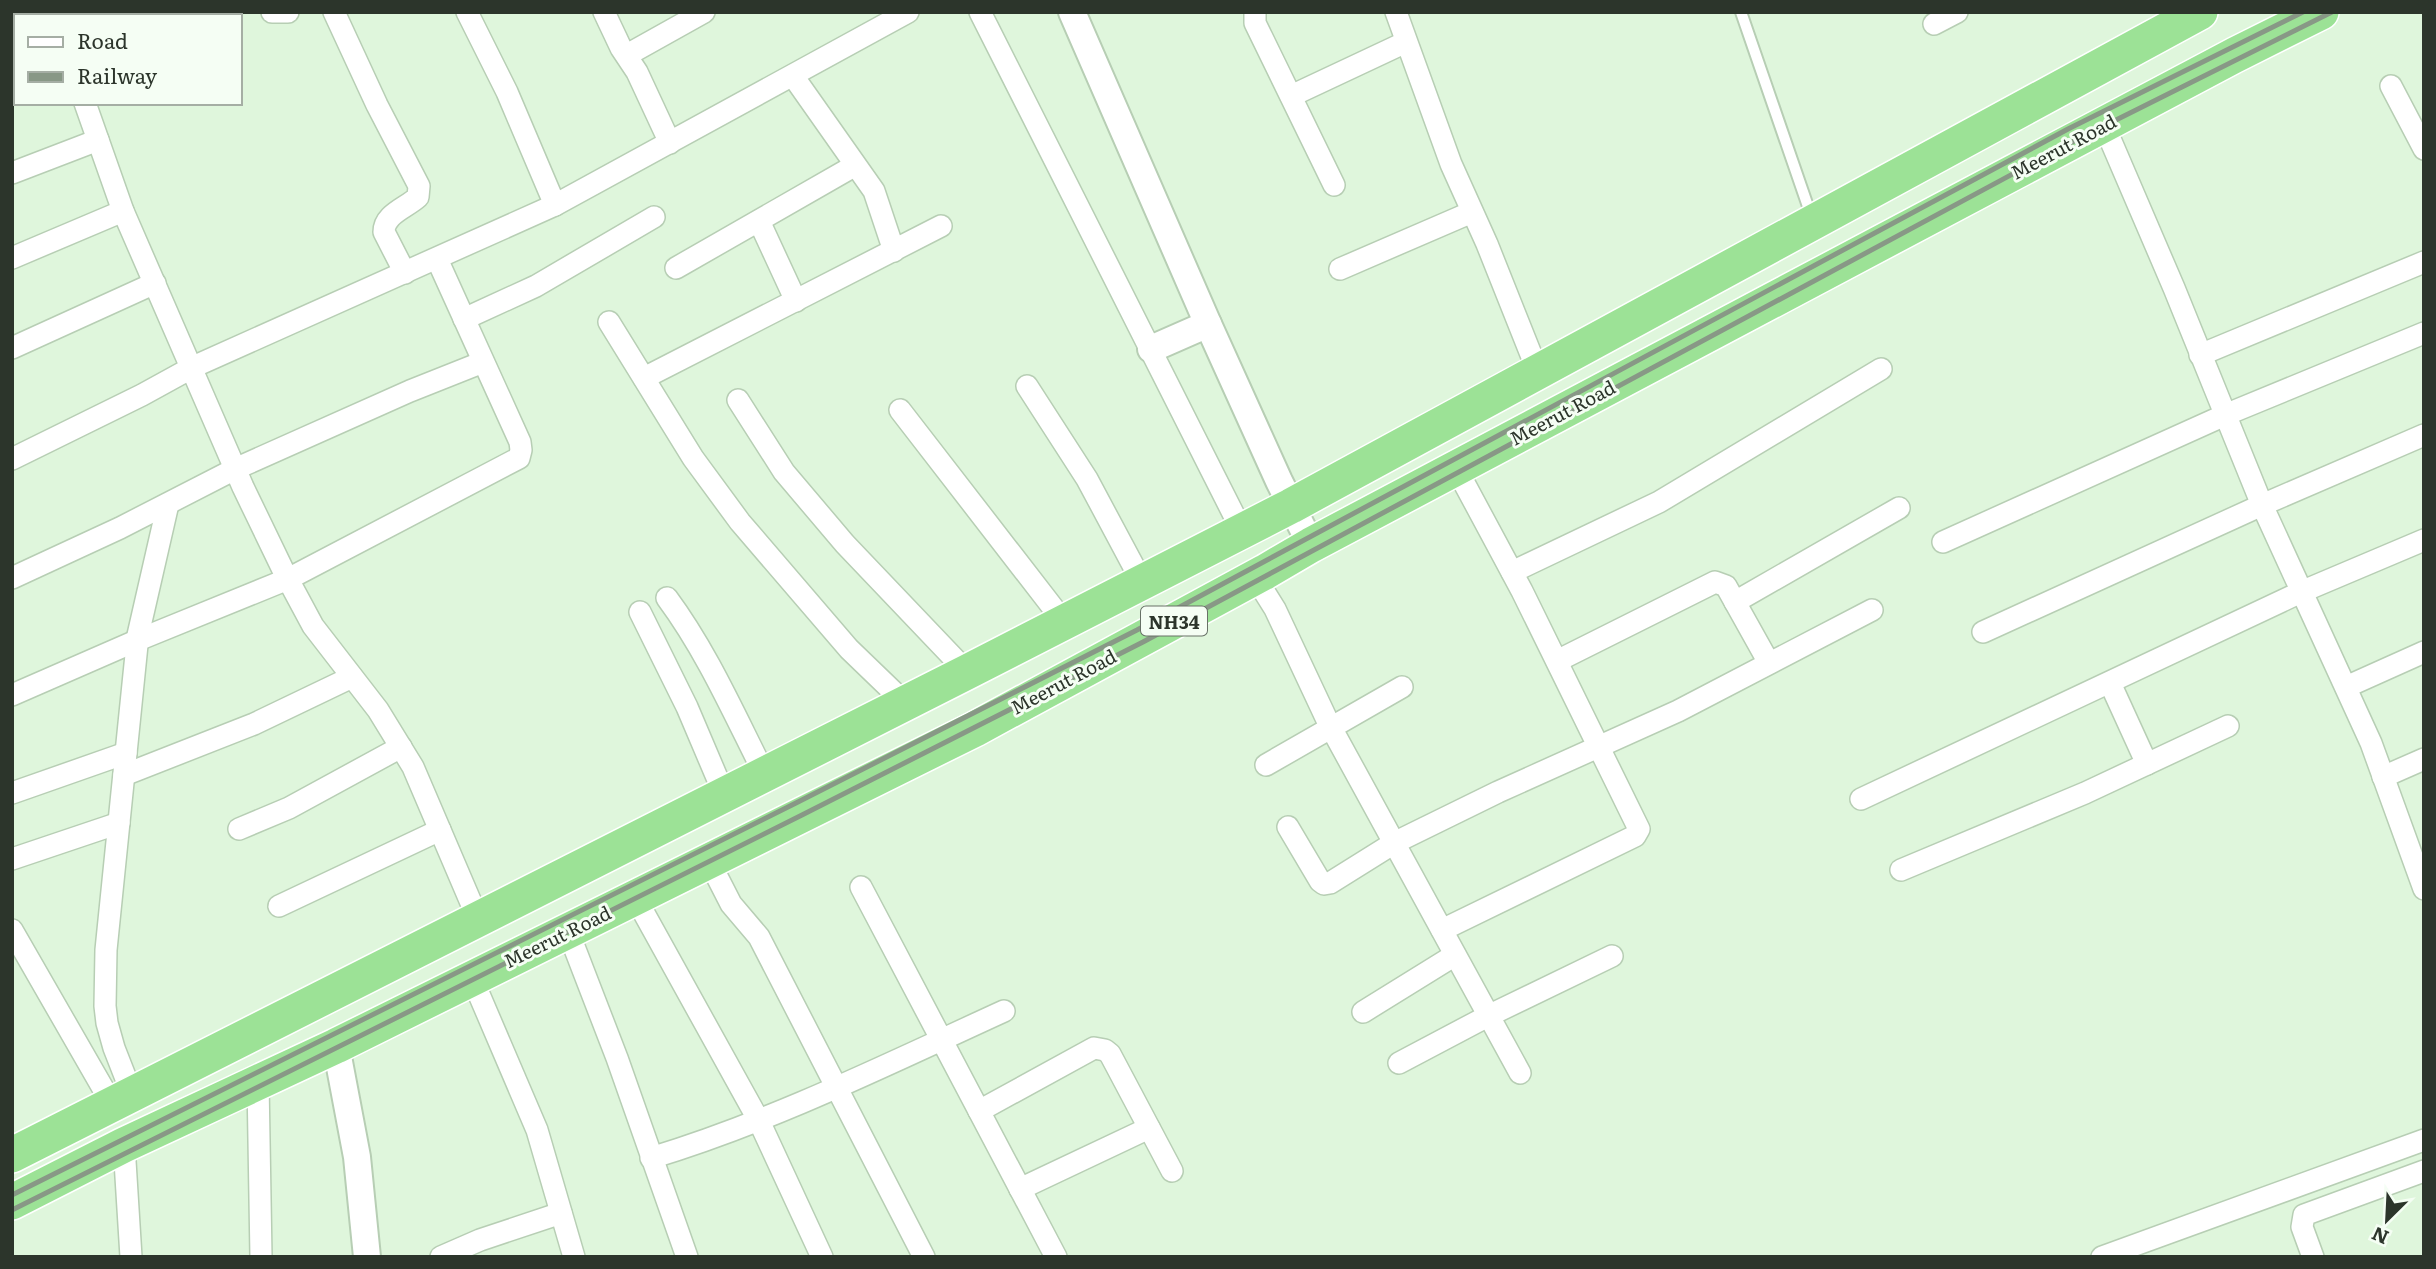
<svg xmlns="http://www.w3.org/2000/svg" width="2436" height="1269" viewBox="0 0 2436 1269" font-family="Literata,serif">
	<rect width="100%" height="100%" fill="#dff6dc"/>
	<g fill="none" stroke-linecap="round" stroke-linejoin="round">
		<defs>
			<path id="service" d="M1741,12L1812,218"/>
			<g id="minor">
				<path d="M61,12L62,16"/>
				<path d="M272,12H288"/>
				<path d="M334,12L377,105L419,186L418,197C406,208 384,214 384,232L405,273"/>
				<path d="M467,12L507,92L555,205"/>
				<path d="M604,12L621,48L637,72L670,143"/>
				<path d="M980,12L1242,531"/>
				<path d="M1255,12V23L1334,185"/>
				<path d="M1396,12L1451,164L1487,244L1538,372"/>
				<path d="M173,16L180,12"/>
				<path d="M1934,24L1957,12"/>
				<path d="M627,55L704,12"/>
				<path d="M12,56L16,54"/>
				<path d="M793,76L874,191L894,251"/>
				<path d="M2391,86L2424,149"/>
				<path d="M1291,96L1406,42"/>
				<path d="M85,103L123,211L243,487L284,572L313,626L378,710L413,767L478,919"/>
				<path d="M2104,125L2174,288L2262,505L2371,743L2424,889"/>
				<path d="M12,173L98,140"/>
				<path d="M759,221L796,301"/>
				<path d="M12,258L123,211"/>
				<path d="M676,268L854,166"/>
				<path d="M1340,269L1472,212"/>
				<path d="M464,319L536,286L654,217"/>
				<path d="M609,322L693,458L740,522L849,649L905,703"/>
				<path d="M12,348L155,283"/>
				<path d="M2200,355L2424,262"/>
				<path d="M644,378L941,226"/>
				<path d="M1027,386L1087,479L1142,582"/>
				<path d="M738,400L784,472L845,544L967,672"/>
				<path d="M900,410L1064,622"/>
				<path d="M12,459L142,395L193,367L555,205L908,12"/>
				<path d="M1943,542L2225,415L2424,333"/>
				<path d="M1512,572L1659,502L1881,369"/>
				<path d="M1255,577L1275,609L1328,722L1520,1073"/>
				<path d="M12,578L120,528L235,469L410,391L483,362"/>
				<path d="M667,598C707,652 734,714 764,773"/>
				<path d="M1735,602L1899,508"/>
				<path d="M640,612L687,707L724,794"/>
				<path d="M1983,632L2262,505L2424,435"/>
				<path d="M1557,661L1715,582L1726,586L1769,663"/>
				<path d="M2110,683L2147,764"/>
				<path d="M2346,687L2424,652"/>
				<path d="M12,695L138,640L288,579L519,458L521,450L520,442L437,259"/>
				<path d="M1266,765L1402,687"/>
				<path d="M124,775L254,724L352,677"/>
				<path d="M2383,777L2424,759"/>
				<path d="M12,793L126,753"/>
				<path d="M1861,799L2301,592L2424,540"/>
				<path d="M1288,827L1320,881L1324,884L1330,883L1394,843L1498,792L1678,711L1872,610"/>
				<path d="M239,829L289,808L401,747"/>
				<path d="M12,859L119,823"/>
				<path d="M709,861L731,904L759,937L924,1257"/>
				<path d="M1901,870L2085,793L2228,726"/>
				<path d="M861,887L1056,1257"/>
				<path d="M635,897L759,1121L822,1257"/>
				<path d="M279,906L440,830"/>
				<path d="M12,930L112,1104"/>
				<path d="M1442,930L1635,836L1639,829L1522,591L1456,468"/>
				<path d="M568,931L617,1058L687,1257"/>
				<path d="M472,978L537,1130L574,1257"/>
				<path d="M1363,1012L1455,955"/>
				<path d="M1399,1063L1488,1016L1612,956"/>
				<path d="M258,1082L261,1257"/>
				<path d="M132,1094L114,1048L107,1023L105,1006L106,950L138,635L168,504"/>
				<path d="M979,1111L1094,1048L1105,1050L1110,1054L1172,1171"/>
				<path d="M124,1145L131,1257"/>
				<path d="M651,1158C773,1121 888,1064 1004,1011"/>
				<path d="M1020,1189L1149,1128"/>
				<path d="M441,1257L480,1240L561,1213"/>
				<path d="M2102,1257L2424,1140"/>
				<path d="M2313,1257L2302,1227L2304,1215L2424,1171"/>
			</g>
			<g id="tertiary">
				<path d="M1072,12L1208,324L1279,481L1311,545"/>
				<path d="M1151,349L1208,324"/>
				<path d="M336,1046L357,1157L367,1257"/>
			</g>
			<g id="trunk">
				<path d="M12,1155L967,672L1291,506L2200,12"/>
				<path d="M12,1202L124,1145L336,1046L975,729L1265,572L1311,545L2235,55L2321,12"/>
			</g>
		</defs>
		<use href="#service" stroke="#b7ceb4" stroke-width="14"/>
		<use href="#minor" stroke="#b7ceb4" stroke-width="24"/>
		<use href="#tertiary" stroke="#b7ceb4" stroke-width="30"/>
		<use href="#trunk" stroke="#fff" stroke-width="38"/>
		<use href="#service" stroke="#fff" stroke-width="10"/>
		<use href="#minor" stroke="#fff" stroke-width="21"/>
		<use href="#tertiary" stroke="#fff" stroke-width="26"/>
		<use href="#trunk" stroke="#9ce296" stroke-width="35"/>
		<g stroke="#889886" stroke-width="5">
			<path d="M12,1195L796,803L1137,630L2068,129L2303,12"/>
			<path d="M12,1210L802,815L1143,642L2074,141L2332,12"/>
		</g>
	</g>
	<g text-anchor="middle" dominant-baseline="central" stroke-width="6" stroke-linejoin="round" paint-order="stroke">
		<rect fill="#f5fef4" stroke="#687167" stroke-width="2" x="1141" y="606.5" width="66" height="29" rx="5"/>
		<g font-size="18" font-weight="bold" fill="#2c352b">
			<text x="1174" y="621">NH34</text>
		</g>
		<g font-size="19" fill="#2c352b" stroke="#f5fef4">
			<text transform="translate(2063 146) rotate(-28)">Meerut Road</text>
			<text transform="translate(1562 412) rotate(-28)">Meerut Road</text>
			<text transform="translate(1063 681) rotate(-28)">Meerut Road</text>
			<text transform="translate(557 936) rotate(-26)">Meerut Road</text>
		</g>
	</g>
	<rect width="2436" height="1269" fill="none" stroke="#2c352b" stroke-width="28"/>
	<rect x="14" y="14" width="228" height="91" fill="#f5fef4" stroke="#a5aea4" stroke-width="2"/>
	<rect x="28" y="37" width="35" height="10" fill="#ffffff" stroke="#a5aea4" stroke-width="2"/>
	<text x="77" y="49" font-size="21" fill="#2c352b">Road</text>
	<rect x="28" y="72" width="35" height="10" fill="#889886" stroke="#a5aea4" stroke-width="2"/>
	<text x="77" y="84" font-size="21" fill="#2c352b">Railway</text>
	<g transform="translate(2387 1220) rotate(204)" stroke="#f5fef4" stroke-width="5" paint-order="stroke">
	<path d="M0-5L12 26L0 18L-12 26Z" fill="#2c352b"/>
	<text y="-10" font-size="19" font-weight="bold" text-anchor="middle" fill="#2c352b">N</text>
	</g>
</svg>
